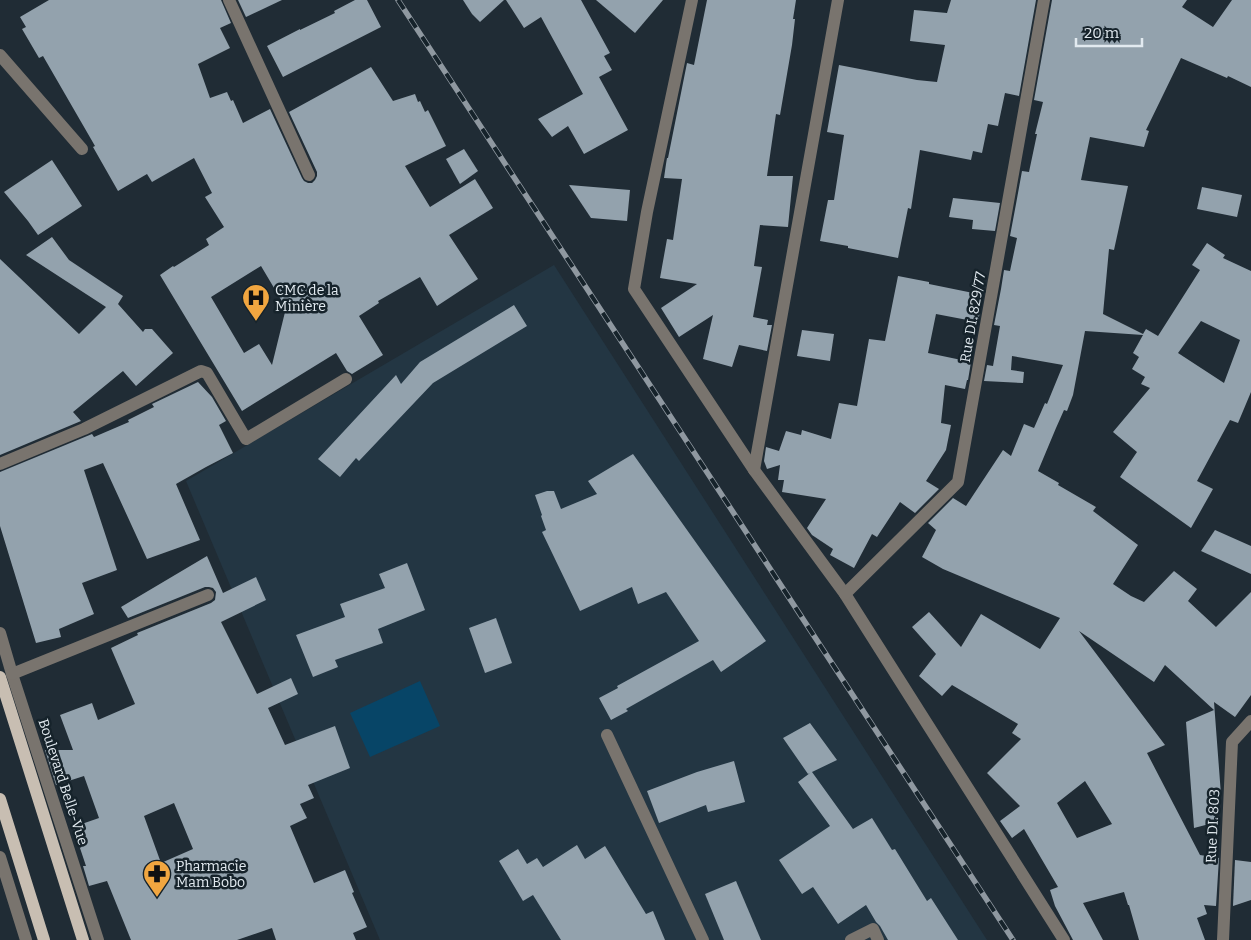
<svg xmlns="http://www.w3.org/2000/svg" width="1251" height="940" viewBox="0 0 1251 940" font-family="Bitter,serif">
	<rect width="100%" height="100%" fill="#202c35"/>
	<path fill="#233643" d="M554,265L987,940H380L186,481Z"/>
	<path fill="#074567" d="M420,681L440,726L370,757L350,713Z"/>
	<g fill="#93a2ad" fill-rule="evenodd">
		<path d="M49,0H221L231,23L220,28L230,48L198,64L210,98L227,92L231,101L233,100L243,123L270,109L302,178L304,181L308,183H312L315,180L317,176V172L289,112L371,67L393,101L415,94L418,102L420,101L425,112L428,110L446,146L405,166L430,207L475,179L493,208L449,235L478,279L437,306L420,277L378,301L379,303L359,316L383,355L352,374L347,371L336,353L242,411L160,275L173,266L174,267L209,245L206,239L224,227L205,197L212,193L194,158L152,182L147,174L118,191L93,147L95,146L43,56L39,58L22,29L26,27L20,17ZM261,266L286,308L272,365L259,344L244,353L211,297Z"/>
		<path d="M238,0H282L246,17Z"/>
		<path d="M355,0H367L381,27L283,77L267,46L300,29V30L335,13L334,11Z"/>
		<path d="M463,0H504L480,22L472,14Z"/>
		<path d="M506,0H581L610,53L604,56L612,70L599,77L628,130L584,154L568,126L552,137L538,119L583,94L541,17L524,28Z"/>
		<path d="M596,0H663L635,33Z"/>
		<path d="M707,0H796L793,19H795L792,45L780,115L776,114L767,176H793L788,227L760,225L754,266L762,267L753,317L768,320L767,325H772L767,351L739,345L732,367L703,359L713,315L679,337L661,308L697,284L660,278L667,239L673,240L682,179L664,178L666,164L667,158H668L687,63L694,65Z"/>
		<path d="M951,0H1036L1019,96L1005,93L998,126L988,124L982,153L973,151L971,160L920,150L911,209L908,208L898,258L848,248V246L820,241L828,200H834L844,135L827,132L839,65L917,80L937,82L945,45L910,41L914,10L947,13Z"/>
		<path d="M1052,0H1187L1182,7L1213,27L1232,0H1251V87L1228,76L1227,78L1181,58L1146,130L1149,131L1144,147L1090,137L1081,180L1128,186L1114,250L1109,249L1103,314L1143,334L1146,329L1158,336L1200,270L1192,265L1207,243L1225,255L1223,258L1251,271V392L1238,423L1230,420L1197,481L1213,489L1191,528L1120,477L1137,452L1113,432L1150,388L1141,384L1145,377L1132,369L1139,357L1133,353L1143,335L1085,331L1073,395L1067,411L1064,410L1056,428L1038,471L1059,483L1058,485L1096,507L1093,511L1138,545L1113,584L1131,596L1144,602L1174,571L1197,589L1188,601L1216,627L1251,592V695L1235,717L1214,702L1221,795L1211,796L1217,822L1194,828L1186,722L1214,710L1165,665L1154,682L1079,631L1165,745L1147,753L1200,855L1219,858L1216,906L1204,905L1207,914L1197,918L1205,940H1139L1129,905H1128L1124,892L1083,903L1103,940H1073L1055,906L1050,890L1058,887L1024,829L1012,838L1000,821L1020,806L987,773L1021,739L1012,733L1018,724L952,685L942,696L919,676L936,654L912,627L929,612L961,647L981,614L1040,649L1060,618L943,569L922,557L936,530L928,523L953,498L966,506L1003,450L1011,456L1024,424L1034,428L1045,403L1047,404L1063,365L1012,356L1011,370L1024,372L1023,383L984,381L987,365L993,366L1000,326L994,325L1001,289L1004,270L1010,271L1017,238L1010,236L1016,204L1022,171L1029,172L1037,134H1035L1043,102L1034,100ZM1201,321L1240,340L1224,383L1178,353ZM1085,781L1112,824L1077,838L1057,803Z"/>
		<path d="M464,149L478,171L460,184L446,159Z"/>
		<path d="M52,160L82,206L38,235L28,221L4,192Z"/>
		<path d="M569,185L630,190L627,221L591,218Z"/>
		<path d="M1202,187L1242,195L1237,217L1197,209Z"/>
		<path d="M953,198L1000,203L995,231L972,229L973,220L949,217Z"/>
		<path d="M52,237L69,260L123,296L118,304L143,332L145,329H152L173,353L136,386L123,371L73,412L81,421L0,455V259L79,334L106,307L26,255Z"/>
		<path d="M898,276L929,282V284L983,295L978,322L936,314L928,353L971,362L968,380H967L965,389L945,385L941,423L951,425L946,450L926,481L939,489L915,513L900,502L877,537L872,534L854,568L830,555L833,549L812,535L807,528L826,499L782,492L784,480H778L780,465L767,469L764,461L766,447L779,451L786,431L801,435L802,430L831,439L839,403L857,406L869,339L885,341Z"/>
		<path d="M514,305L527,326L433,383L359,461L356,458L340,477L318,459L396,375L401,384L420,362Z"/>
		<path d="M802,330L834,334L830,361L797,356Z"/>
		<path d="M198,382L212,397L226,421L219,425L233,453L206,467L176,484L200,540L147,559L103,463L84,470L117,570L82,583L94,614L59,629L61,637L36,643L0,526V472L92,434L94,437L129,422L128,420L154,407L152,404Z"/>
		<path d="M633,454L766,641L721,672L713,660L626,709L628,711L611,720L599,698L618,688L617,686L699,641L666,592L638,604L632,587L580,611L542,532L546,530L541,516L542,515L535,495L547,491H554L561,509L597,494L588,481Z"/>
		<path d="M1215,530L1251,546V574L1201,551Z"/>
		<path d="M207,556L223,593L256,577L266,600L221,622L257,694L291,678L298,694L268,708L285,745L335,726L350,768L308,785L314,798L300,804L307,818L290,826L314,883L345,870L354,892L352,893L367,927L353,933L356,940H276L272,928L237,940H131L107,881L89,886L83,866H86L73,827L99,818L84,776L56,785L45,750H73L60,715L92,703L98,720L135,704L111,648L138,635L137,633L211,603L215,600L216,592L213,588L209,587H205L128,618L121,607ZM174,803L193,849L161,863L144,816Z"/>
		<path d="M407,563L425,610L378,629L383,643L335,660L338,667L313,677L296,635L345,617L340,604L385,588L379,574Z"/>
		<path d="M496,618L512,663L485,673L469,628Z"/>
		<path d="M810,723L837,760L812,772L853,829L872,818L892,850L895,849L927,901L931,898L958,940H888L880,926L876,922L866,905L838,924L813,887L802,894L779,860L830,826L798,782L810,773L808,774L783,738Z"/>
		<path d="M734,761L745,802L708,812L706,805L659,823L647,791L697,772Z"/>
		<path d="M577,845L585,859L605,846L646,914L653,911L665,940H561L533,895L523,901L499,861L518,849L527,864L537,858L543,867Z"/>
		<path d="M1235,860L1251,862V900L1233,906Z"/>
		<path d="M736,881L761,940H724L705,894Z"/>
	</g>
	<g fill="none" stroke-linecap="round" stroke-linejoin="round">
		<g stroke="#79746e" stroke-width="12">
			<path d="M229,0L309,175"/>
			<path d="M692,0L647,212L634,289L754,470L845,594L1064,940"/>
			<path d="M0,55L82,149"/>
			<path d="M0,464L84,429L201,371L207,373L246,439L346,379"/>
			<path d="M754,470L838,0"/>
			<path d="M845,594L958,482L1044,0"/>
			<path d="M0,633L12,674L98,940"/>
			<path d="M12,674L208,595"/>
			<path d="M607,735L703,940"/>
			<path d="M0,857L26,940"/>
			<path d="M851,940L873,929L878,940"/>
			<path d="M1223,940L1232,742L1251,721"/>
		</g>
		<g stroke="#c8beb2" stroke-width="12">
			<path d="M0,677L83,940"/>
			<path d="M0,799L44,940"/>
		</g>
		<defs>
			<path id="rail" d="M398,0L1013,940"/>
		</defs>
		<use href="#rail" stroke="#8f98a0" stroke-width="5.5"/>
		<use href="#rail" stroke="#16232b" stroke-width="4" stroke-dasharray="11" stroke-linecap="butt"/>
	</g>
	<defs>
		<symbol id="hospital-pin" viewBox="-11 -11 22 30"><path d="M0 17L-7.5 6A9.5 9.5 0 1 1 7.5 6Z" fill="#f1a640" stroke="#16232b"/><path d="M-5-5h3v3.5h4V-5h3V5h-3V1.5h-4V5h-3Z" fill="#111"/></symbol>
		<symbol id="pharmacy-pin" viewBox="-11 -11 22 30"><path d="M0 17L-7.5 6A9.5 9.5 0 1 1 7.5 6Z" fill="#f1a640" stroke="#16232b"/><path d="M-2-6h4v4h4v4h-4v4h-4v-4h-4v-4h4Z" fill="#111"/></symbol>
	</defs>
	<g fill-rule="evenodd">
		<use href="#hospital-pin" x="240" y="282" width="32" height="43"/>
		<use href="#pharmacy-pin" x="141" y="858" width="32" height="43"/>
	</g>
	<g text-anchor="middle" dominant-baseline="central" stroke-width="5" stroke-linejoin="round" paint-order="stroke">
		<g font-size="14" fill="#e2eaf0" stroke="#16232b" text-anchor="start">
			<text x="275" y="290">CMC de la<tspan x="275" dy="16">Minière</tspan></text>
			<text x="176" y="866">Pharmacie<tspan x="176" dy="16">Mam Bobo</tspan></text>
		</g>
		<g font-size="14" fill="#e2eaf0" stroke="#16232b">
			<text transform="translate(973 317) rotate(-80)">Rue DI. 829/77</text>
			<text transform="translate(63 782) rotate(72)">Boulevard Belle-Vue</text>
			<text transform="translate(1213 826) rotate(-87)">Rue DI. 803</text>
		</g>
	</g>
	<path d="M1076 38v8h66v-8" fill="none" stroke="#e2eaf0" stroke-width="2.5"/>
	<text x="1084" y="38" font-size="15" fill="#e2eaf0" stroke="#16232b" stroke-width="4" paint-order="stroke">20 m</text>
</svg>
